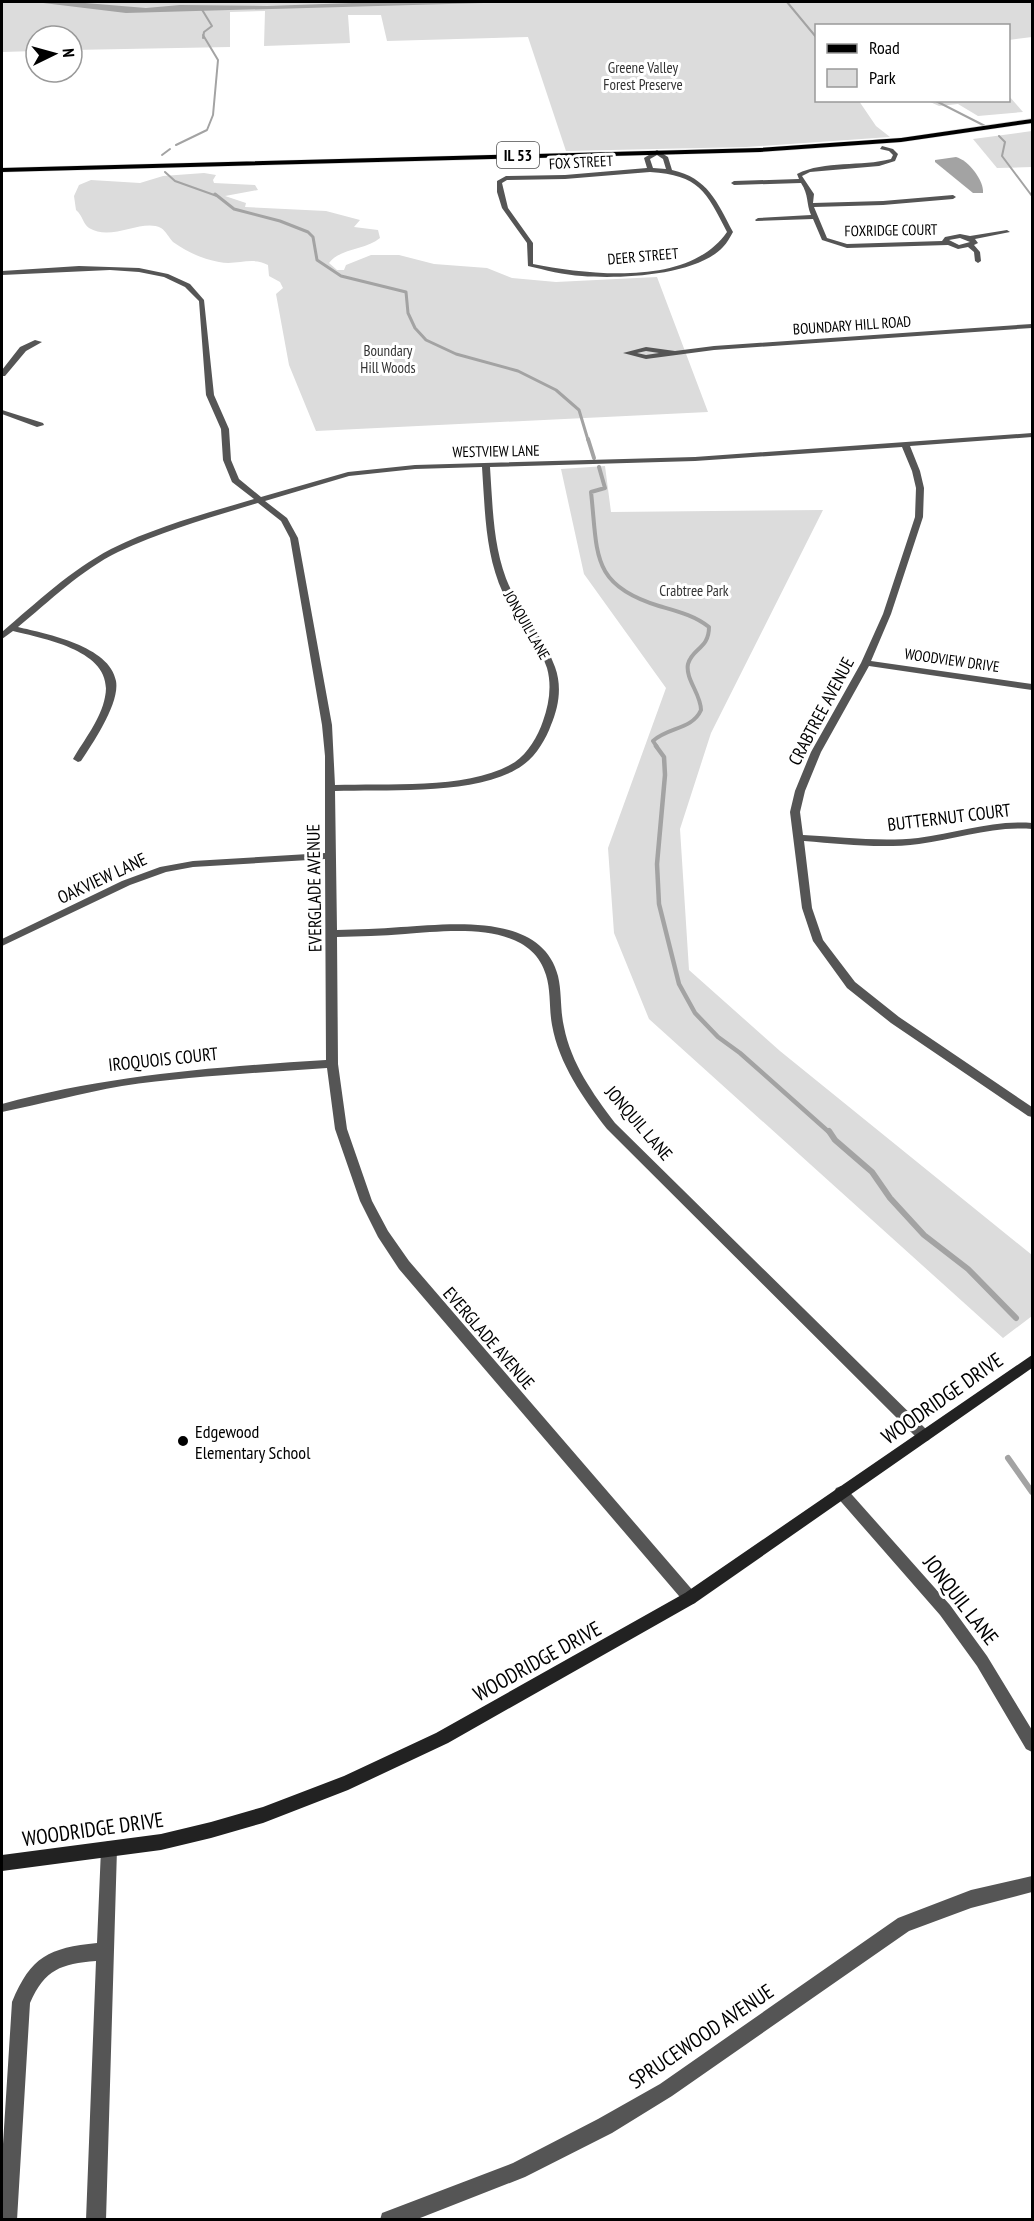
<svg xmlns="http://www.w3.org/2000/svg" width="1034" height="2221" viewBox="0 0 1034 2221" font-family="'PT Sans Narrow',sans-serif">
	<rect width="100%" height="100%" fill="#fff"/>
	<g fill="#dcdcdc">
		<path d="M2,2H1032V37L1009,40L1008,26H816V100L859,101L876,126L890,137L746,147L566,151L528,37L387,41L381,15H348L350,43L264,46L265,11L230,12V47L72,50V36H36V51L2,52Z"/>
		<path d="M1009,96L1023,112L978,116L958,104L939,106L928,101L1008,100Z"/>
		<path d="M1032,131V167L997,168L973,139Z"/>
		<path d="M204,173L216,175L213,180L214,183L255,185L258,190L225,196L246,203L245,207L326,211L360,220L354,227L378,230L380,238C366,250 340,248 329,263L337,270H344L346,265L371,255H399L434,264L487,268L512,278L556,282L657,277L708,412L316,431L289,365L276,294L283,288L280,282L269,276L268,265C252,256 236,266 219,262C202,259 187,252 173,242C169,238 166,231 161,228C142,218 112,242 89,228C83,224 83,216 76,210L74,196L79,185L91,180L140,183L163,176Z"/>
		<path d="M605,466L611,512L823,510L711,733L680,829L689,970L780,1051L1032,1255V1316L1003,1338L649,1019L614,933L608,848L666,688L584,574L561,469Z"/>
	</g>
	<g fill="#a3a3a3">
		<path d="M35,2H73L146,8L180,5L267,6L381,2H518L126,13Z"/>
		<path d="M956,157C968,160 984,180 983,193H973L935,162V160Z"/>
	</g>
	<g fill="none" stroke-linecap="round" stroke-linejoin="round">
		<g stroke="#a3a3a3" stroke-width="2">
			<path d="M787,2L816,37"/>
			<path d="M201,8L212,26L204,32L203,38"/>
			<path d="M934,100L987,127"/>
			<path d="M999,136L1005,142L1002,156L1032,196"/>
			<path d="M176,145L207,130L213,115L218,60L203,35"/>
			<path d="M162,155L170,149"/>
			<path d="M165,172L175,181L217,196"/>
		</g>
		<path stroke="#a3a3a3" stroke-width="3" d="M215,194L234,209L280,221L308,232L313,237L317,260L341,276L406,292L408,313L415,328L426,340L456,354L518,371L556,390L579,410L588,440"/>
		<g stroke="#a3a3a3" stroke-width="4">
			<path d="M588,439L594,458"/>
			<path d="M599,467L605,488L591,492C598,554 590,585 659,606C676,611 694,615 709,627C709,649 692,648 688,664C685,679 701,694 701,710C692,730 668,727 653,741L657,747"/>
		</g>
		<path stroke="#a3a3a3" stroke-width="4.5" d="M656,746L664,757L665,775L657,864L659,904L679,984L695,1013L718,1037L740,1053L830,1133"/>
		<g stroke="#a3a3a3" stroke-width="6">
			<path d="M829,1131L835,1140L872,1172L890,1198L924,1235L968,1269L1016,1318"/>
			<path d="M1008,1458L1032,1492"/>
		</g>
		<defs>
			<path id="primary" d="M1032,119V123L901,142L760,152L2,172V168L760,148L901,138Z"/>
		</defs>
		<use href="#primary" stroke="#dbdbdb" stroke-width="1"/>
		<g fill="#555" fill-rule="evenodd">
			<path d="M882,146L893,149L898,154L895,161L879,166L810,172L802,176L814,194L813,203L883,201L953,195L956,197L953,199L883,205L814,207L827,238L847,244L942,241L945,237L960,234L970,236L1007,230L1010,232L975,239L978,243L974,245L980,252L981,261L978,263L975,261L974,252L968,247L958,249L948,245L847,248L822,240L813,219L756,221L755,220L758,218L811,215C806,203 809,195 801,183L734,185L731,183L734,181L799,179L797,174C825,160 861,167 891,159L893,155L889,151L880,149ZM960,238L970,242L959,245L949,240Z"/>
			<path d="M657,150L668,157L672,170C708,178 717,202 733,232C730,237 727,243 723,247C696,276 619,279 582,276C564,275 545,270 528,266L527,243L502,208L497,192V181L506,176L565,175L647,168L644,158ZM657,155L663,159L666,169L653,168L650,159ZM650,172C699,175 706,191 727,232C689,287 590,275 533,264V243L508,208L502,183L507,180L565,179Z"/>
			<path d="M79,266L139,268L168,274L190,284L204,300L214,395L229,429L231,460L239,479L261,497L348,472L415,465L695,457L1032,433V437L910,446L920,471L924,488L923,517L891,614L871,661L1032,684V690L869,666L821,752L805,791L800,812L803,835C841,837 880,842 918,838C957,833 993,820 1032,823V829C993,826 957,839 919,844C881,849 842,844 804,841L812,908L823,940L855,982L899,1017L1032,1107V1117L1028,1116L891,1023L847,988L813,941L802,908L790,812L795,791L811,752L861,663L883,614L915,517L916,488L912,471L902,447L695,461L490,467C493,511 493,557 514,596C526,620 546,641 555,667C562,686 559,706 551,725C546,739 536,756 523,765C481,796 386,789 335,791L337,930C358,929 379,929 401,927C450,924 542,912 558,976C562,993 560,1010 564,1027C571,1063 593,1094 615,1123L929,1432L931,1436L929,1440L924,1442L919,1440L607,1129C583,1098 559,1064 552,1025C549,1009 551,991 546,975C530,920 449,931 405,934C382,936 359,936 337,937L338,1064L347,1129L372,1201L388,1231L409,1261L695,1593L698,1598L695,1603L690,1605L685,1603L399,1269L378,1237L360,1201L335,1129L327,1068C258,1073 190,1076 122,1086C81,1093 42,1104 2,1112V1104C109,1075 216,1067 326,1060L325,859L193,867L166,872L130,885L2,946V939L122,881L160,867L193,861L325,853V756L322,725L290,538L281,521L258,503C211,517 163,531 118,552C81,570 50,601 18,627C47,634 110,646 116,681C120,703 93,743 81,761L78,762L73,759C84,740 101,719 105,697C115,651 45,639 13,631L2,639V632C36,603 71,570 111,549C155,527 207,513 254,499L232,482L223,460L221,429L206,395L199,301L185,287L164,277L139,272L110,270L2,275V271ZM482,467C485,510 485,554 503,593C515,619 538,640 547,668C552,686 549,704 543,721C538,736 528,753 515,762C471,790 387,783 335,785L332,725L298,538L287,518L265,501L349,476L415,469Z"/>
			<path d="M1032,324V328L714,350L646,359L623,353L646,347L675,351L714,346ZM646,351L659,353L646,355L637,353Z"/>
			<path d="M35,340L42,342L26,351L5,376H2V370L20,347Z"/>
			<path d="M2,410L43,423L44,425L37,427L2,414Z"/>
			<path d="M841,1486L846,1488L950,1605L987,1656L1032,1730V1752L1026,1749L977,1666L940,1615L836,1496L834,1492L836,1488Z"/>
			<path d="M109,1841L115,1843L117,1849L106,2220H86L96,1961C61,1964 45,1969 30,2003L17,2220H2V2160L12,2002C31,1956 49,1948 97,1943L101,1849L103,1843Z"/>
			<path d="M1032,1876V1892L971,1908L909,1931L672,2096L612,2133L525,2177L415,2220H380L382,2213L513,2163L598,2119L660,2084L898,1918L971,1890Z"/>
		</g>
		<path fill="#222" fill-rule="evenodd" d="M1032,1355V1368L695,1603L448,1743L348,1790L263,1823L211,1838L161,1850L2,1871V1855L161,1834L211,1822L263,1807L344,1776L436,1733L685,1593Z"/>
		<use href="#primary" fill="#000" fill-rule="evenodd"/>
	</g>
	<circle fill="#000" stroke="#fff" stroke-width="2" cx="183" cy="1441" r="6"/>
	<g text-anchor="middle" dominant-baseline="central" stroke-width="6" stroke-linejoin="round" paint-order="stroke">
		<g font-size="15" fill="#333" stroke="#fff">
			<text x="643" y="67">Greene Valley<tspan x="643" dy="17">Forest Preserve</tspan></text>
			<text x="388" y="350">Boundary<tspan x="388" dy="17">Hill Woods</tspan></text>
			<text x="694" y="590">Crabtree Park</text>
		</g>
		<g font-size="15" fill="#000" stroke="#fff">
			<text transform="translate(581 162) rotate(-3)">FOX STREET</text>
			<text transform="translate(891 230) rotate(-1)">FOXRIDGE COURT</text>
			<text transform="translate(643 256) rotate(-5)">DEER STREET</text>
			<text transform="translate(852 325) rotate(-4)">BOUNDARY HILL ROAD</text>
			<text transform="translate(496 451) rotate(-1)">WESTVIEW LANE</text>
			<text transform="translate(527 625) rotate(60)">JONQUIL LANE</text>
			<text transform="translate(952 660) rotate(8)">WOODVIEW DRIVE</text>
		</g>
		<rect fill="#fff" stroke="#4c4c4c" stroke-width="1.5" x="497" y="142" width="42" height="26" rx="4.5"/>
		<g font-size="16" font-weight="bold" fill="#000">
			<text x="518" y="155">IL 53</text>
		</g>
		<g font-size="18" fill="#000" stroke="#fff">
			<text transform="translate(821 711) rotate(-62)">CRABTREE AVENUE</text>
			<text transform="translate(949 817) rotate(-7)">BUTTERNUT COURT</text>
			<text transform="translate(102 878) rotate(-25)">OAKVIEW LANE</text>
			<text transform="translate(314 888) rotate(-91)">EVERGLADE AVENUE</text>
			<text transform="translate(163 1059) rotate(-6)">IROQUOIS COURT</text>
			<text transform="translate(639 1123) rotate(49)">JONQUIL LANE</text>
			<text transform="translate(489 1338) rotate(49)">EVERGLADE AVENUE</text>
		</g>
		<g font-size="18" fill="#000" stroke="#fff" text-anchor="start">
			<text x="195" y="1431">Edgewood<tspan x="195" dy="21">Elementary School</tspan></text>
		</g>
		<g font-size="21" fill="#000" stroke="#fff">
			<text transform="translate(942 1398) rotate(-35)">WOODRIDGE DRIVE</text>
			<text transform="translate(961 1600) rotate(52)">JONQUIL LANE</text>
			<text transform="translate(537 1661) rotate(-29)">WOODRIDGE DRIVE</text>
			<text transform="translate(93 1829) rotate(-8)">WOODRIDGE DRIVE</text>
			<text transform="translate(701 2036) rotate(-34)">SPRUCEWOOD AVENUE</text>
		</g>
	</g>
	<rect width="1034" height="2221" fill="none" stroke="#000000" stroke-width="6"/>
	<rect x="815" y="24" width="195" height="78" fill="#ffffff" stroke="#999999" stroke-width="1.5"/>
	<rect x="827" y="44" width="30" height="9" fill="#000000" stroke="#999999" stroke-width="1.5"/>
	<text x="869" y="54" font-size="18" fill="#000000">Road</text>
	<rect x="827" y="69" width="30" height="18" fill="#dcdcdc" stroke="#999999" stroke-width="1.5"/>
	<text x="869" y="84" font-size="18" fill="#000000">Park</text>
	<g transform="translate(54 54) rotate(85)"><circle r="28" fill="#ffffff" stroke="#999999" stroke-width="1.5"/>
	<path d="M0-4.5L10 22L0 15L-10 22Z" fill="#000000"/>
	<text y="-9" font-size="16" font-weight="bold" text-anchor="middle" fill="#000000">N</text>
	</g>
</svg>
